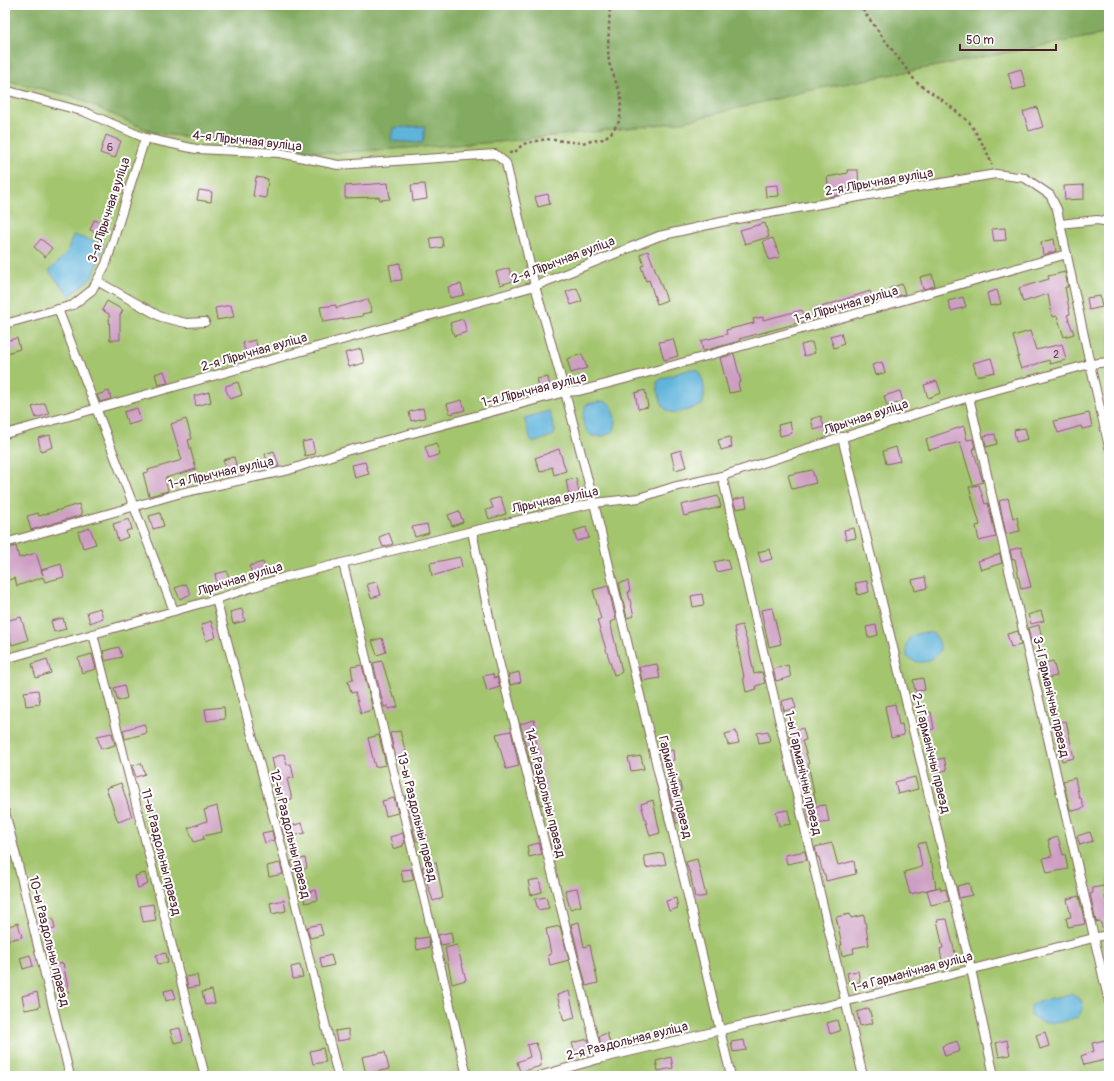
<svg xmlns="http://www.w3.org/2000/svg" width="1114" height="1081" viewBox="0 0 1114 1081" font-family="Pangolin,sans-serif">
	<rect width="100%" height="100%" fill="#fff"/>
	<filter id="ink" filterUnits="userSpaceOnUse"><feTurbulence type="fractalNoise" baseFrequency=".025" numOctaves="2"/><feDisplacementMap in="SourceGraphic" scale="8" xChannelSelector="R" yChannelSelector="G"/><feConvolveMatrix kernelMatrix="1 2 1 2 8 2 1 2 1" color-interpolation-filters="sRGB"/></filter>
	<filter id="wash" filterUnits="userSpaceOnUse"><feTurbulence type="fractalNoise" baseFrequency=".012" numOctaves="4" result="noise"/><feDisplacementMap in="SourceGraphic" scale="16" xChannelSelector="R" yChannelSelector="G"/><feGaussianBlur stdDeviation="0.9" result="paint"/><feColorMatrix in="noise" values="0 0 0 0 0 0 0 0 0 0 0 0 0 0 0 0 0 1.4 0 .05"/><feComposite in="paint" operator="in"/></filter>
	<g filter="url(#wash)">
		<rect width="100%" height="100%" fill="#edb"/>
		<path fill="#a3c56d" stroke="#76724c" d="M1109,33V1076H5V80L72,96L154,133L331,153L498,142L683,122L806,91Z"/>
		<path fill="#82aa60" stroke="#666446" d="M5,5H1109V33L806,91L683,122L498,142L331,153L154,133L72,96L5,80Z"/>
		<g fill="#5eb4da" stroke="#546a82">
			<path d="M425,126L423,143L391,141L393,128Z"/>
			<path d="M73,235L104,244L93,276L70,296L49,271L67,253Z"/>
			<path d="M691,369L697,370C705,379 706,394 702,405C687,409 668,422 661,401C659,395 657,389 657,382L663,378Z"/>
			<path d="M604,401L611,405L616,422L614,431L604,436H592C581,426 582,418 586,404Z"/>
			<path d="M549,411L555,431L554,435L535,442L531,440L524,418Z"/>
			<path d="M920,633H933C939,639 940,643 940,651C930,663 920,666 907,657C905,643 906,637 920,633Z"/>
			<path d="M1071,994L1081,1000L1083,1008L1078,1017L1061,1022L1044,1023L1031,1017V1006L1038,1001Z"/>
		</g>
		<g id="blocks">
			<g fill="#cd9ec3">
				<path d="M1021,69L1026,87L1013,90L1008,73Z"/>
				<path d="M1037,107L1043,127L1029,131L1023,112Z"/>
				<path d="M106,135L121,141L115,158L100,153Z"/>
				<path d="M847,170H858L859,188L845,189L846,194L830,197L827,177L848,173Z"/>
				<path d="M256,177L268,179L266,198L253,196Z"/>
				<path d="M388,183L390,199L380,200L379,197L345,198V186Z"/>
				<path d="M425,184L427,199L413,201L411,185Z"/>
				<path d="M778,185L779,196L766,197L765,186Z"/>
				<path d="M1084,185V199L1065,200L1064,186Z"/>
				<path d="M199,190L212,192L211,202L197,200Z"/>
				<path d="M548,194L550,204L538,207L535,197Z"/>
				<path d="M94,220L104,223L101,234L90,230Z"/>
				<path d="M765,223L769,237L745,244L740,230Z"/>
				<path d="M1005,228L1006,240L994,241L992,229Z"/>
				<path d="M442,237L443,247L432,249L430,238Z"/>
				<path d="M773,238L780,257L769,260L763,241Z"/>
				<path d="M41,239L52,248L45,257L34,247Z"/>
				<path d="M1054,239L1056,251L1043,255L1041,242Z"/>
				<path d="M648,251L667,300L657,304L649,280L646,281L641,266L644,265L640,254Z"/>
				<path d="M400,263L402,280L392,281L389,265Z"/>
				<path d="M509,268L513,281L500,285L496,272Z"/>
				<path d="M1065,272L1068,287H1065L1070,314L1067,315L1074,334L1064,337L1057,316L1052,317L1048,294L1023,302L1019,288L1049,279L1048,276Z"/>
				<path d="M932,274L935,286L923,289L920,277Z"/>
				<path d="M461,284L464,295L450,298L448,287Z"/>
				<path d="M902,284L905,294L892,297L890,288Z"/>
				<path d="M577,288L582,301L571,305L566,292Z"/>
				<path d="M997,290L1001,304L990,306L987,293Z"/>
				<path d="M870,291L873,300L814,318L812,310Z"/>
				<path d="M1100,296L1102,307L1089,310L1087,298Z"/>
				<path d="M963,297L966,307L951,311L948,301Z"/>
				<path d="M368,299L372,312L362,314L363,316L323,322L320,307L336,305V308Z"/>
				<path d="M107,301L123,310L120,315V340H110L109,314L102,310Z"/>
				<path d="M231,305L234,317L217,320L215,308Z"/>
				<path d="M802,310L806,321L739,339L740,341L703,351L701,341L727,334L726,330L754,323L753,319L763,317V320Z"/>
				<path d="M463,319L467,332L454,336L450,323Z"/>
				<path d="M1030,331L1036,350L1062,344L1066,360L1050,364L1049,360L1021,369L1017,357H1019L1013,336Z"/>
				<path d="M841,333L844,344L834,348L830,336Z"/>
				<path d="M17,338L20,349L7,353L5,341Z"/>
				<path d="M673,339L678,356L664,360L659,342Z"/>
				<path d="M255,340L259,351L246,355L243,343Z"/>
				<path d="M812,342L815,353L804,356L801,345Z"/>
				<path d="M361,349L364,363L349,367L345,353Z"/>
				<path d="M582,354L587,368L571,373L567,359Z"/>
				<path d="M734,354L741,382L738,383L740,391L729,393L720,358Z"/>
				<path d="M991,358L995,372L977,376L973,363Z"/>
				<path d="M882,362L885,373L875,375L872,365Z"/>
				<path d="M164,371L168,383L158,385L155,374Z"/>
				<path d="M548,377L550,387L539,389L537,379Z"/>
				<path d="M937,381L941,393L928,398L924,385Z"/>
				<path d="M238,382L242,395L230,399L226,390V386Z"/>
				<path d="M645,390L648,407L638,409L635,393Z"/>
				<path d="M109,391L111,399L100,402L97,395Z"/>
				<path d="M900,391L903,402L887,406L884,396Z"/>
				<path d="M209,392L211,402L196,406L194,396Z"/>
				<path d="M462,400L465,410L450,414L447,404Z"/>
				<path d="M45,403L49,414L36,418L32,407Z"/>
				<path d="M137,408L141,421L128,425L124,412Z"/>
				<path d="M423,408L425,418L411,421L409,412Z"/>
				<path d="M1089,413L1092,427L1082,429L1081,426L1058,433L1054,421Z"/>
				<path d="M821,416L824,427L814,430L811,419Z"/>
				<path d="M186,419L192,439L188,440L196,469L165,478L168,491L149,496L143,473L149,472L148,470L182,460L171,424Z"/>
				<path d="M790,422L792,433L780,436L778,425Z"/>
				<path d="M964,426L967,440L973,439L975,449H973L983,482L973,485L960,442L929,450L926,439Z"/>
				<path d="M1025,428L1028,439L1016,442L1014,430Z"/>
				<path d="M995,434L997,444L986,447L984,436Z"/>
				<path d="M50,435L53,447L41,451L38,438Z"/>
				<path d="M730,437L732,447L721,450L718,440Z"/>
				<path d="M312,440L315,454L305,456L302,442Z"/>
				<path d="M436,443L440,454L429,458L425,447Z"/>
				<path d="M896,447L900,461L886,464L883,451Z"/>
				<path d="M559,449L566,471L554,475L552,467L540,472L535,458Z"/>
				<path d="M681,450L686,467L675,470L671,453Z"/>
				<path d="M274,451L279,466L269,469L265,454Z"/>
				<path d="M234,457L238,471L228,474L223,460Z"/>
				<path d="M365,462L369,474L355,478L352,465Z"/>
				<path d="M812,470L816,483L792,489L788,475Z"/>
				<path d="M576,478L579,493L569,495L566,480Z"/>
				<path d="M979,485L985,504L988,503L996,537L979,541L976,526L980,525L969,487Z"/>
				<path d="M718,496L721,507L684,516L681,505Z"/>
				<path d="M501,497L506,514L489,519L486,510L493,508L490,500Z"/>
				<path d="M745,497L747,507L736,509L733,500Z"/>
				<path d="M1008,498L1013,518L1017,517L1020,531L1006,534L999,501Z"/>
				<path d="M79,504L82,515L31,530L27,516L38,513L39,516Z"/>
				<path d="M459,511L463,522L452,526L448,515Z"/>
				<path d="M160,513L164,526L153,529L149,516Z"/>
				<path d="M129,519L132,529L126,531L128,537L118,541L113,524Z"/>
				<path d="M427,524L429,533L415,537L412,527Z"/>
				<path d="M586,527L589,538L577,541L574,531Z"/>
				<path d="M90,528L96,544L83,548L78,532Z"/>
				<path d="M854,528L856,538L846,540L844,530Z"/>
				<path d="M389,533L393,544L383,547L379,537Z"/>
				<path d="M16,546L19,558L36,553L43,575L41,570L61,564L64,577L45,582L43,577L17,586L15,578L5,581V549Z"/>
				<path d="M1021,547L1031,587L1021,589L1015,559L1012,560L1010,550Z"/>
				<path d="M769,549L772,559L761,562L758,552Z"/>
				<path d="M1000,554L1002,563L981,570L978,561Z"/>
				<path d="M460,557L462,567L432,576L430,563Z"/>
				<path d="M727,559L730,569L717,572L714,562Z"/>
				<path d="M263,562L266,571L253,575L249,566Z"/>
				<path d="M227,571L230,582L217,585L215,574Z"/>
				<path d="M925,577L927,588L915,591L912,580Z"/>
				<path d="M628,581L630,592H628L634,616L627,618L619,583Z"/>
				<path d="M867,581L869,592L858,595L855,583Z"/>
				<path d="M377,582L381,595L371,598L367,584Z"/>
				<path d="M186,584L191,594L180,599L175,588Z"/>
				<path d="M608,586L616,620L610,622L622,671L621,673L614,675L600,630L597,620L601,619L593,590Z"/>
				<path d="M702,594L704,605L693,607L691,596Z"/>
				<path d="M100,608L103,618L90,623L87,612Z"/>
				<path d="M772,608L781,644L769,647L761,610Z"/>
				<path d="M242,609L245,621L233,624L230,612Z"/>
				<path d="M1041,611L1044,621L1031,624L1028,615Z"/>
				<path d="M21,617L28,640L12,645L5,621Z"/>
				<path d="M63,618L66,629L54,632L51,621Z"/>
				<path d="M211,621L216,637L206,641L201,625Z"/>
				<path d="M742,625L748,645L754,674L762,672L765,683L756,686L757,689L746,692L743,677H744L734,627Z"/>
				<path d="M876,625L878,635L868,638L866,627Z"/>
				<path d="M1039,625L1042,639L1031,642L1028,628Z"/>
				<path d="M1018,631L1021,645L1011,647L1007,634Z"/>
				<path d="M382,638L386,652L377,655L372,641Z"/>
				<path d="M119,647L122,657L105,661L103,651Z"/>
				<path d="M92,654L96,669L82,673L78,658Z"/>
				<path d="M47,659L51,673L36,678L32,664Z"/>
				<path d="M382,661L393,697H395L398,707L388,709V706L384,707L373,663Z"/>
				<path d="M1053,661L1057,676L1044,679L1040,664Z"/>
				<path d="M657,664L660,678L642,681L639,667Z"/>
				<path d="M362,665L373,710L361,713L355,692L351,693L348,681L353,680L351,667Z"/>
				<path d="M788,665L791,677L776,681L773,669Z"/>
				<path d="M519,672L521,682L510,685L508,675Z"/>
				<path d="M493,674L494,678L497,677L500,687L487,691L483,676Z"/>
				<path d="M923,678L925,690L915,691L913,680Z"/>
				<path d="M124,685L127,698L118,701L114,688Z"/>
				<path d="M38,690L40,704L26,706L24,692Z"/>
				<path d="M793,698L796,708L784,711L782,701Z"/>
				<path d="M895,704L899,725L902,724L904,735L891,738L885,706Z"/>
				<path d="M224,707L225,719L207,721L205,709Z"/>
				<path d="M931,712L934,729L924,731L921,714Z"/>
				<path d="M534,720L537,730L534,731L544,780H546L549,803L541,805L520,724Z"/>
				<path d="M1066,721L1074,758L1062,761L1054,723Z"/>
				<path d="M144,724L147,733L125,739L123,730Z"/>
				<path d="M803,728L806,740L802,741L809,763H808L816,803L810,805L796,765L789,732Z"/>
				<path d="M400,731L408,760L397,762L390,733Z"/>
				<path d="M511,731L519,766L506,769L496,734Z"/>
				<path d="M736,731L739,743L728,745L725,734Z"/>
				<path d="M768,731L770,741L759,743L757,733Z"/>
				<path d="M112,733L115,745L101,749L97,736Z"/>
				<path d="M379,735L386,765L375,767L368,738Z"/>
				<path d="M673,750L674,760L663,762L662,752Z"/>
				<path d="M284,754L287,765L291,764L294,778L287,779L292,799L280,802L277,792H279L272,758Z"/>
				<path d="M641,756L644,769L631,771L628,758Z"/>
				<path d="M944,758L947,770L933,773L931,761Z"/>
				<path d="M141,763L145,774L136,777L132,766Z"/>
				<path d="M915,777L918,789L898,794L895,782Z"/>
				<path d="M1075,778L1079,798H1081L1084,808L1073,811L1072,810H1070L1063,781Z"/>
				<path d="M679,780L682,791L678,792L686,821L676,823L667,783Z"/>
				<path d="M121,783L132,817L118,822L106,788Z"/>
				<path d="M414,793L427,838L416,841L413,830H414L405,796Z"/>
				<path d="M394,798L398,813L386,816L382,801Z"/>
				<path d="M653,800L660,833L650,836L641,804Z"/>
				<path d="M826,805L829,822L811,825L808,807Z"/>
				<path d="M217,806L222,832L203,836L204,839L194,842L188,828L207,821L204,810Z"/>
				<path d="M788,810L791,824L779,826L776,812Z"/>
				<path d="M302,823L305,833L285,838L282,828Z"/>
				<path d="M272,831L274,840L265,843L262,833Z"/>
				<path d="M1090,832L1093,841L1080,845L1077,836Z"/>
				<path d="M403,833L405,843L403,844V846L393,849L390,837Z"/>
				<path d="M1058,837L1063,855L1065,854L1068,869L1047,873L1043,858L1052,856L1048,840Z"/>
				<path d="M559,839L562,851L553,853L550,841Z"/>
				<path d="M925,842L931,864L932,863L936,888L910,894L904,872L922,867L918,844Z"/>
				<path d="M539,843L542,854L529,857L527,846Z"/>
				<path d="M832,843L838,865L854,861L856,874L826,881L825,874H823L819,857H817L815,847Z"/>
				<path d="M805,851L807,860L787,864L785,855Z"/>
				<path d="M663,853L666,864L646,868L644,856Z"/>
				<path d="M305,858L307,868L293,872L291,861Z"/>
				<path d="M697,859L706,896L695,898L690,872H689L686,862Z"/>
				<path d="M436,862L443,898L433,901L422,867H425L424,864Z"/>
				<path d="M280,863L283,874L269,877L267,866Z"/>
				<path d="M411,869L414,880L403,882L401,870Z"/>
				<path d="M145,873L148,884L138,888L135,876Z"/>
				<path d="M539,879L542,892L531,895L528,881Z"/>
				<path d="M969,883L972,895L959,898L957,886Z"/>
				<path d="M1104,886L1106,896H1105L1109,915V929L1103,930L1100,921L1096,922L1090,894L1093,893L1092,888Z"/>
				<path d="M940,887L941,890L946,889L949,901L931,905L927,890Z"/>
				<path d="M577,888L581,906L570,909L565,890Z"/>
				<path d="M316,890L318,900L305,903L303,893Z"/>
				<path d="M1079,896L1085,924L1068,927L1066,918L1071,917L1067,899Z"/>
				<path d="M546,897L549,908L538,910L535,899Z"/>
				<path d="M676,898L678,908L669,911L666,901Z"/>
				<path d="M284,900L286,911L272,914L270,903Z"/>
				<path d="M153,904L156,920L143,922L140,906Z"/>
				<path d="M850,914L851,918L864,915L869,945L853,948L854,953L842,956L840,945H842L836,917Z"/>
				<path d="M53,918L55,929L43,931L41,921Z"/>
				<path d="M947,919L956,958L942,961L940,949L943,948L937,920Z"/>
				<path d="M579,922L584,947L590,945L598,983L586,986L571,924Z"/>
				<path d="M18,923L22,937L9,940L6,927Z"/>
				<path d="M320,924L323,935L310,938L307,927Z"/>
				<path d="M560,926L569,960L550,965L548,955L551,954L546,929Z"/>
				<path d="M451,932L453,943L441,945L438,935Z"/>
				<path d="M428,937L430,947L417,950L415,939Z"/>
				<path d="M457,945L466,980L452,984L445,948Z"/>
				<path d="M166,953L168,963L158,964L156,955Z"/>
				<path d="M30,955L33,966L23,969L20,958Z"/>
				<path d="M331,955L334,965L322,968L320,958Z"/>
				<path d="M63,963L69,992L60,994L54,965Z"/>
				<path d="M300,965L303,977L293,979L291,967Z"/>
				<path d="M858,971L860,982L849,983L847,973Z"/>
				<path d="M197,975L199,986L188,988L186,977Z"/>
				<path d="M173,989L176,998L166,1001L164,991Z"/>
				<path d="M212,990L215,1003L205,1005L202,992Z"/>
				<path d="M569,991L575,1018L564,1021L557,995Z"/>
				<path d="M37,992L40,1007L25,1010L22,996Z"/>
				<path d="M869,1008L873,1023L860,1026L857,1012Z"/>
				<path d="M837,1020L840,1031L830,1034L827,1023Z"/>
				<path d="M180,1028L183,1041L174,1043L170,1030Z"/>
				<path d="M348,1029L350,1039L337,1041L335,1031Z"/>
				<path d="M1045,1032L1049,1046L1040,1049L1036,1035Z"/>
				<path d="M607,1033L610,1043L601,1046L599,1036Z"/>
				<path d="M588,1039L591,1048L585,1050V1052L576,1055L572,1043Z"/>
				<path d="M1109,1039V1059L1084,1065L1081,1056L1094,1051L1092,1043Z"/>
				<path d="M744,1040L746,1050L733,1052L731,1042Z"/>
				<path d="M1007,1040L1010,1055L999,1057L996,1043Z"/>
				<path d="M957,1041L960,1051L945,1056L942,1046Z"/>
				<path d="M536,1043L540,1054L541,1066L520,1072L517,1062L530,1057L527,1045Z"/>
				<path d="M323,1048L326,1062L313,1064L310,1051Z"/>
				<path d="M385,1052L389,1069L366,1074L362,1057Z"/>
				<path d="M671,1057L673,1068L658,1071L656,1061Z"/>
			</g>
		</g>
	</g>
	<g filter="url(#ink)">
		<use href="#blocks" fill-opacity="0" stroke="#83625d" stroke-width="1"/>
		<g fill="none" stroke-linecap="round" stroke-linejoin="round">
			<defs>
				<g id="lane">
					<path d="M5,90L85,112L145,138L196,149L280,153L338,165L495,154L506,163L535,286L565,392L594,503L731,1076"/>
					<path d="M1060,224L1097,220L1109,222"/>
					<path d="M97,281L161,317L186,323L205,322"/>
					<path d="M58,309L174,611"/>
					<path d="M5,324L73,305L92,290L106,264L145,138"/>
					<path d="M969,397L1109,1002"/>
					<path d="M5,434L535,286L659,236L721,222L875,194L996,174L1025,178L1050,195L1057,209L1090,364L1109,447"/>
					<path d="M842,437L971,969L994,1076"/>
					<path d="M722,476L863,1076"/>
					<path d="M472,531L494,642L599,1059"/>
					<path d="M5,543L181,493L289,470L346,451L565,392L579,391L625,379L1067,254"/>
					<path d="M343,563L467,1076"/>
					<path d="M216,599L285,860L338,1076"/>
					<path d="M93,634L205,1076"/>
					<path d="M5,659L216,599L285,577L472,531L594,503L639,498L673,487L722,476L969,397L1090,364L1109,362"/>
					<path d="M5,812L70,1076"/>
					<path d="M539,1076L599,1059L721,1030L844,1002L1109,934"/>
				</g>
			</defs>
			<use href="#lane" stroke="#83625d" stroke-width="10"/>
			<g stroke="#83625d" stroke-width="2.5" stroke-dasharray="3 3" stroke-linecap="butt">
				<path d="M859,5L916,82L945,102L970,123L986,150L992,165"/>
				<path d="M509,153L515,152L523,144L546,139L581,143L603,139L611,133L620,120L621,96L609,63L608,49L610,5"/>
			</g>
			<use href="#lane" stroke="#fff" stroke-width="8"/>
		</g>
	</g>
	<g text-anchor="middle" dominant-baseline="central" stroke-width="4" stroke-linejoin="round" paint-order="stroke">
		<g font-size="11" fill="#6b3f51">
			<text x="110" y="147">6</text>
			<text x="1056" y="354">2</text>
		</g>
		<g font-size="13" fill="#4a1f2b" stroke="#fff">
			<text transform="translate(247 141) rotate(6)">4-я Лірычная вуліца</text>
			<text transform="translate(879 182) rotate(-10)">2-я Лірычная вуліца</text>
			<text transform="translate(109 210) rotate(-72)">3-я Лірычная вуліца</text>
			<text transform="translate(563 260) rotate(-21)">2-я Лірычная вуліца</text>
			<text transform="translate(846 305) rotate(-16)">1-я Лірычная вуліца</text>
			<text transform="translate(254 352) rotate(-16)">2-я Лірычная вуліца</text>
			<text transform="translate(534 390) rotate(-14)">1-я Лірычная вуліца</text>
			<text transform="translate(866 417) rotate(-18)">Лірычная вуліца</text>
			<text transform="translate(221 473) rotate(-13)">1-я Лірычная вуліца</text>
			<text transform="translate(555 500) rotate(-12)">Лірычная вуліца</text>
			<text transform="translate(240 579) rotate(-17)">Лірычная вуліца</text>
			<text transform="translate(1051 697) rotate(77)">3-і Гарманічны праезд</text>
			<text transform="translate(931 753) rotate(76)">2-і Гарманічны праезд</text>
			<text transform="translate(803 773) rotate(77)">1-ы Гарманічны праезд</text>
			<text transform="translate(675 787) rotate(76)">Гарманічны праезд</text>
			<text transform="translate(545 793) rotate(76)">14-ы Раздольны праезд</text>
			<text transform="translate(417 817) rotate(76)">13-ы Раздольны праезд</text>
			<text transform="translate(290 834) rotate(76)">12-ы Раздольны праезд</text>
			<text transform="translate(161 852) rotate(76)">11-ы Раздольны праезд</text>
			<text transform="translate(49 941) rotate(76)">10-ы Раздольны праезд</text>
			<text transform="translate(912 972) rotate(-15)">1-я Гарманічная вуліца</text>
			<text transform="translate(627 1041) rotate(-14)">2-я Раздольная вуліца</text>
		</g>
	</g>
	<rect width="1114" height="1081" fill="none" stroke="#fff" stroke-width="20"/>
	<path d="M960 44v6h96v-6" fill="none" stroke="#4a1f2b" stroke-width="2"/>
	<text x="966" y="44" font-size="12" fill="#4a1f2b" stroke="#ffffff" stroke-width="3" paint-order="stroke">50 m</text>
</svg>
